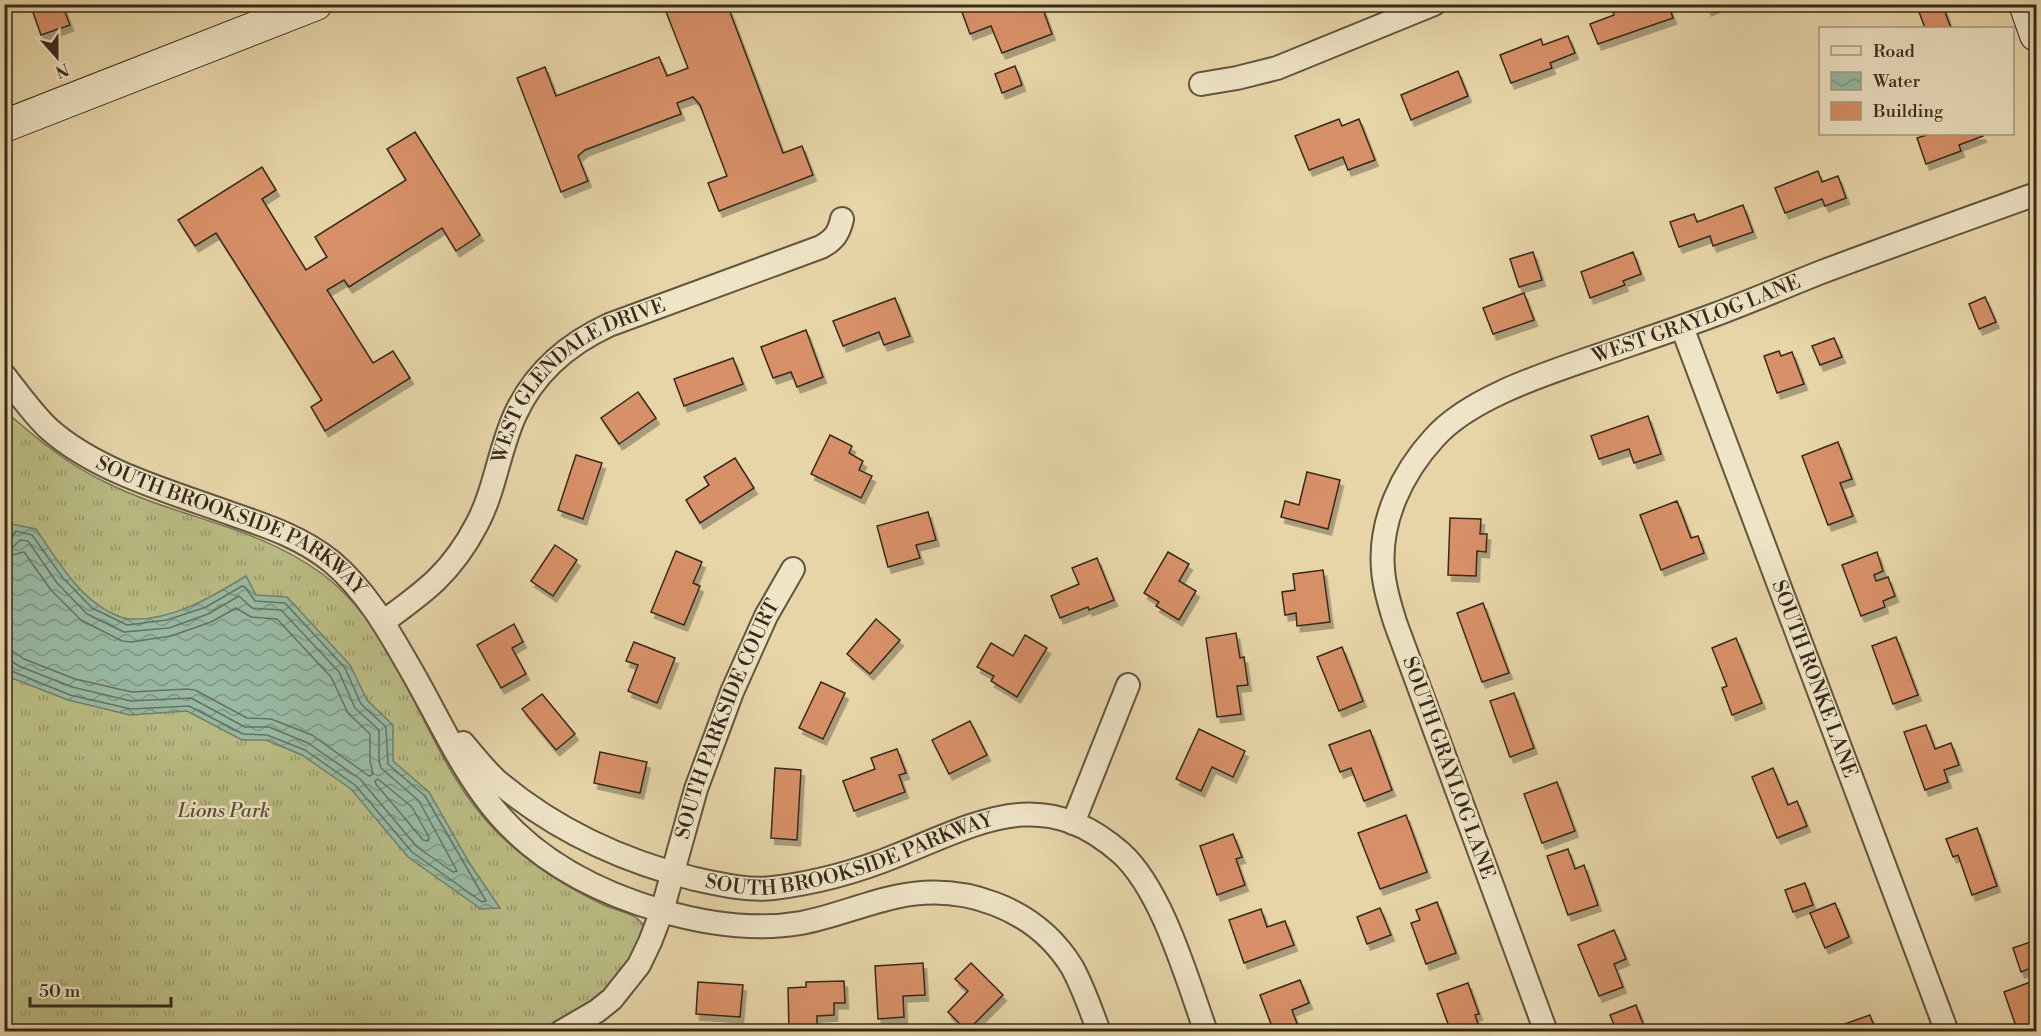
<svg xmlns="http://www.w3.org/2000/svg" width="2041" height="1036" viewBox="0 0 2041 1036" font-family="'Libre Bodoni',serif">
	<defs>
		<pattern id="grass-tufts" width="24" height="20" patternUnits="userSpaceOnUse" patternTransform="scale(1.5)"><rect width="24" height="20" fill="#babc84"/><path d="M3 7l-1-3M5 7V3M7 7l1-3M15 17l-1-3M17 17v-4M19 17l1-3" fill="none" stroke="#98996b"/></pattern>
		<pattern id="water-waves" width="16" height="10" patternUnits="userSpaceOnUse" patternTransform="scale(1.5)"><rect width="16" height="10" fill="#98b9a3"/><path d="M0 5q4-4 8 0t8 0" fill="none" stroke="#7d9784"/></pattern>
		<filter id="shadow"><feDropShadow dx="3.5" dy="6" stdDeviation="0" flood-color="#0004"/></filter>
	</defs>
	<rect width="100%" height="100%" fill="#e7d5a8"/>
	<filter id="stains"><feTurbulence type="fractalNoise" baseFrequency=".00333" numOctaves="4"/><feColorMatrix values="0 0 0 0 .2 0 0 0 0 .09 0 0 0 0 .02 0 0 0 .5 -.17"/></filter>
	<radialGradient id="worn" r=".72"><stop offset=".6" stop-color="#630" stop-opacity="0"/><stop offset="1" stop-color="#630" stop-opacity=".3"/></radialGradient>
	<path fill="url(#grass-tufts)" stroke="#787350" stroke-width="1.5" d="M4,410C36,438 68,465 107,483C178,518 255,525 321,573C406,636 421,753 493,828C525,861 563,886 604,905C616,911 645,914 644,931C644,943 634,953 627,962C620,971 614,982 606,991C588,1011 563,1023 537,1031H5Z"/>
	<path fill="url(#water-waves)" stroke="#71806d" stroke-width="1.5" d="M11,524L36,529C51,551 74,589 97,604C104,610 122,619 130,619C172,621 212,597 246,576L256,595L287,597L350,665L367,700L393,725V761L429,792L470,864L500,908L481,909L408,857L351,789L302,755L266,740H242L187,711L130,715L68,700L9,677L4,670V538Z"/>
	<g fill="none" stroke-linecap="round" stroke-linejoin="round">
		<g stroke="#677260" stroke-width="1.5">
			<path d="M4,541L11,539L16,531L32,535L63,578L92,608L127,625L167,620L206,607L242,586L245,587L255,601L285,603L345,668L361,704L386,727L388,764L425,796L486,901L482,902L412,852L355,785L305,750L267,735L243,734L189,706L131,709L70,695L4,668"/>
			<path d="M4,548L13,547L20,540L28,541L57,583L87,614L124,632L169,628L208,614L239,596L252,608L281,610L339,672L355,708L379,730V761L381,768L419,801L457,871L453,872L417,847L360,779L308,743L269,727H245L191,698L131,701L72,687L19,666L11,661L4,660"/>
			<path d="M4,557L24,552L51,590L81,620L122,641L131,642L171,636L211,622L236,608L251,617L277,619L331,677L348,713L370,734V761L373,774L369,776L312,735L271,719L247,718L195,690L187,689L132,692L75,679L24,659L14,652L4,651"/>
			<path d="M378,779L412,807L429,837L428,841L423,840L376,784L375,781Z"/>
		</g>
	</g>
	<g fill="#d89067" stroke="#362a1c" stroke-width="1.5" filter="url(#shadow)">
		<path d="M30,4H62L70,25L41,35Z"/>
		<path d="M663,4H727L783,153L802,146L813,175L719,211L708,183L727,176L700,105L693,97L677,103L681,114L585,150L578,156L588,181L561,192L517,78L545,67L556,96L659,57L667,76L688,68Z"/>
		<path d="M959,4H1041L1052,34L1002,53L991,26L970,34Z"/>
		<path d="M1632,4H1668L1673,18L1598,44L1590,24L1614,15L1613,12Z"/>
		<path d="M1706,4H1722L1708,10Z"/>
		<path d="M1916,4H1942L1951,28H1925Z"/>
		<path d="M1568,36L1575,53L1550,63L1552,68L1511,83L1500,55L1541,39L1543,45Z"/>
		<path d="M1015,66L1022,85L1002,93L995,74Z"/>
		<path d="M1458,71L1468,96L1411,120L1401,95Z"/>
		<path d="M1339,119L1342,126L1359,119L1375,160L1348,170L1343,157L1309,170L1295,136Z"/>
		<path d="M415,132L480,235L456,251L442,228L349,287L344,280L327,290L373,363L393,351L410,378L325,431L311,407L322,400L216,233L195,246L178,220L262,167L276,190L262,199L306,270L327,257L315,237L406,180L387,149Z"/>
		<path d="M1930,134H1982L1983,136L1959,145L1961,151L1926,164L1917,138Z"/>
		<path d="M1818,171L1822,182L1838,176L1846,198L1825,206L1822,199L1785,213L1775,188Z"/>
		<path d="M1743,205L1753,232L1713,246L1710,236L1679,247L1670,222L1694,214L1697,222Z"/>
		<path d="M1533,252L1542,280L1519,287L1510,259Z"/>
		<path d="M1633,252L1641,274L1623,281L1625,285L1590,298L1581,272Z"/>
		<path d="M1524,293L1534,320L1493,334L1483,308Z"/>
		<path d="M1985,297L1996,322L1979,329L1969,304Z"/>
		<path d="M895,298L910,336L884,345L879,332L843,346L833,321Z"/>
		<path d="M806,330L823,377L797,387L791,372L773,378L761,347Z"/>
		<path d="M1834,338L1842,357L1820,365L1812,346Z"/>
		<path d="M1779,351L1781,356L1792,352L1804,384L1777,393L1764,356Z"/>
		<path d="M733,358L743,384L684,406L674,379Z"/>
		<path d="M638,392L656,418L619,444L601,418Z"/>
		<path d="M1648,416L1661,454L1634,463L1629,449L1599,459L1591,436Z"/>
		<path d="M830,435L852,446L849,453L863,461L859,470L872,476L861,498L811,474Z"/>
		<path d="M1838,442L1852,479L1840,483L1853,516L1828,525L1802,456Z"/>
		<path d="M576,455L602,463L583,519L558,510Z"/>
		<path d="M735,458L754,488L700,523L686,500L709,485L704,477Z"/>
		<path d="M1307,472L1340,480L1328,529L1281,517L1285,501L1299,505Z"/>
		<path d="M1677,501L1691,538L1698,536L1704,553L1661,570L1640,515Z"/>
		<path d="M928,512L936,540L916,545L920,558L888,567L877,526Z"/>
		<path d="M1450,518L1481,519L1480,534H1487L1486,552L1477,551L1476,576L1448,575Z"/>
		<path d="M555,545L577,560L553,596L531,581Z"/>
		<path d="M676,551L702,562L693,583L700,586L684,625L651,612Z"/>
		<path d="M1168,552L1189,564L1179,581L1196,591L1179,620L1156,606L1159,602L1144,593Z"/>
		<path d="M1877,552L1883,571L1874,575L1876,581L1888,577L1895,596L1883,601L1885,607L1861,616L1842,565Z"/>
		<path d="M1097,558L1114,600L1089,610L1088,607L1060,618L1051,596L1079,584L1072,568Z"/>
		<path d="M1323,570L1330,622L1297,626L1296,613L1285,615L1282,592L1295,590L1293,574Z"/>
		<path d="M1483,603L1509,673L1482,682L1457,613Z"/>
		<path d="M876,619L900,640L870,674L847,654Z"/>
		<path d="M514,624L523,642L512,648L526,674L501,688L477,645Z"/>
		<path d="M1236,633L1240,658L1244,657L1248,685L1237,686L1241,714L1217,717L1206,638Z"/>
		<path d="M1025,635L1047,648L1017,697L991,681L994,676L977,667L991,643L1013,656Z"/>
		<path d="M1896,637L1918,695L1893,704L1872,646Z"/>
		<path d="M1736,638L1762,703L1732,715L1722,688L1727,686L1712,648Z"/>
		<path d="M634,642L675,658L657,703L628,691L638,665L626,661Z"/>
		<path d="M1342,647L1363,701L1339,711L1317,657Z"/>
		<path d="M821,682L845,693L823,739L799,728Z"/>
		<path d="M1514,693L1534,748L1510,757L1490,701Z"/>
		<path d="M542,694L575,734L556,750L522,709Z"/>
		<path d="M970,721L987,755L949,774L932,740Z"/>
		<path d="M1926,725L1935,749L1951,743L1959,765L1944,770L1948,782L1925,790L1904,732Z"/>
		<path d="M1199,729L1245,751L1233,777L1212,767L1201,791L1176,779Z"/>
		<path d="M1370,730L1392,790L1364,801L1351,768L1340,772L1329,745Z"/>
		<path d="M897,749L906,773L899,775L905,792L854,811L843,781L875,769L871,758Z"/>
		<path d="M600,752L647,762L640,793L594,783Z"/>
		<path d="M775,768L801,770L797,840L771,838Z"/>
		<path d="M1773,768L1788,805L1797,801L1807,826L1777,838L1752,777Z"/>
		<path d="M1557,782L1575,831L1542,843L1524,794Z"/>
		<path d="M1406,815L1427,872L1380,889L1358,833Z"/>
		<path d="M1977,828L1997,886L1972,895L1958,855L1953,857L1946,839Z"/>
		<path d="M1233,834L1242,857L1236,859L1245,885L1217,895L1200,846Z"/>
		<path d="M1568,849L1575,869L1584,865L1598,905L1568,915L1547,856Z"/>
		<path d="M1805,883L1813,905L1793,912L1785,890Z"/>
		<path d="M1437,902L1456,953L1426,964L1411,923L1420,920L1416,910Z"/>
		<path d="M1835,903L1849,937L1825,948L1810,913Z"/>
		<path d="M1380,908L1391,935L1367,944L1357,917Z"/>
		<path d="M1261,909L1267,927L1285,921L1294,945L1244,963L1229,920Z"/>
		<path d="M1614,930L1626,959L1614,964L1623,987L1599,996L1578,945Z"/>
		<path d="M2036,940V966L2021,972L2013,948Z"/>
		<path d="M923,963L925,995L903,996L904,1017L878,1019L875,966Z"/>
		<path d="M971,963L1003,995L967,1031L948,1012L968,991L955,979Z"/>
		<path d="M1300,980L1309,1003L1292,1010L1300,1032H1274L1260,995Z"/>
		<path d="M844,981L845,1003H834V1015L817,1016V1032H789L788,988L806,987V982Z"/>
		<path d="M2033,981L2036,990V1032H2018L2004,992Z"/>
		<path d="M698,982L743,985L740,1017L696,1014Z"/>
		<path d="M1468,983L1479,1014L1475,1015L1480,1030L1451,1032L1437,994Z"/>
		<path d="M1636,1005L1646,1032H1617L1610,1015Z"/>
		<path d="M1870,1015L1876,1032H1844L1842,1025Z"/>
	</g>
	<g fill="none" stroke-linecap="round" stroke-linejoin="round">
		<defs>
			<g id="street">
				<path d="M1201,84L1237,78L1277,68L1434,4"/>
				<path id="s1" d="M1682,327L1947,1032"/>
				<path id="s2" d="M4,375C19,394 32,413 49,429C97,472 172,492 232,514C267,526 303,538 332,562C365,590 386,626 407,663C433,707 454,755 484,796C527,856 593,891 662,911C707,924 754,931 801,923C833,917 863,904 895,897C962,882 1035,907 1072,967C1083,987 1091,1010 1099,1032"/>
				<path id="s3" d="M383,622C426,591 452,572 477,524C495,490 499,450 515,415C534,373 568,344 609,325L821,247C834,240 839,233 842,219"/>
				<path id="s4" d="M463,743C474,756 485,770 497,781C555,830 622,861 695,879C719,884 748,891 773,888C815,883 859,871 898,855C980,822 1043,784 1121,853C1162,890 1187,979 1206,1032"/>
				<path d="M1073,823L1128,685"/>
				<path id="s5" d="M561,1032L597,1011L612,999L639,965L650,942L662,911L696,789L732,692L766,616L793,569"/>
				<path id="s6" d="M1546,1032L1395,622C1390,605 1384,588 1383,569C1379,521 1402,473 1434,438C1469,398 1545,374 1594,357C1634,343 1674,330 1714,315C1749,302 1784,287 1819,273C1891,246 1964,220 2036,194"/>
			</g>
			<g id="secondary">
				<path d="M2025,4L2036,35"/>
				<path d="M4,126L316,4"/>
			</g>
		</defs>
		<use href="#street" stroke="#62553f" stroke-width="26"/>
		<use href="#secondary" stroke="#362a1c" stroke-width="34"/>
		<use href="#street" stroke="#efe4c6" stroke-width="22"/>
		<use href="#secondary" stroke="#efe4c6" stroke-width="32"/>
	</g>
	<g text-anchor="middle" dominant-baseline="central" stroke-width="5" stroke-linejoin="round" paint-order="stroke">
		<g font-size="20" fill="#362a1c" stroke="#efe4c6">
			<text stroke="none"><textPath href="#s6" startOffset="926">WEST GRAYLOG LANE</textPath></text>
			<text stroke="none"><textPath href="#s3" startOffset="324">WEST GLENDALE DRIVE</textPath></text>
			<text stroke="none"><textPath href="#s2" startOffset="278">SOUTH BROOKSIDE PARKWAY</textPath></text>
			<text stroke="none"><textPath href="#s1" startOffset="376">SOUTH RONKE LANE</textPath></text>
			<text stroke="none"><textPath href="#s5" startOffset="366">SOUTH PARKSIDE COURT</textPath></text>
			<text transform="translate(1448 768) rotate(70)">SOUTH GRAYLOG LANE</text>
			<text stroke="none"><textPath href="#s4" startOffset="434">SOUTH BROOKSIDE PARKWAY</textPath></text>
		</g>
		<g font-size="20" font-style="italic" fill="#574e36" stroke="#efe4c6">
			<text x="224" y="811">Lions Park</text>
		</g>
	</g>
	<rect width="2041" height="1036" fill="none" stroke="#e7d5a8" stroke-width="24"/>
	<rect x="6" y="6" width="2029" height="1024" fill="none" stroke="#362a1c" stroke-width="3"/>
	<rect x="12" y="12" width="2017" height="1012" fill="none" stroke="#362a1c" stroke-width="1.5"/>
	<rect x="1819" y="27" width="195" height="108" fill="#efe4c6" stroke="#a59a82" stroke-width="1.5"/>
	<rect x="1831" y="46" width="30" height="9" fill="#efe4c6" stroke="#a59a82" stroke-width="1.5"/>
	<text x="1873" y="57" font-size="18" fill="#362a1c">Road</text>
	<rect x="1831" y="72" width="30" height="18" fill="url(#water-waves)" stroke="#a59a82" stroke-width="1.5"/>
	<text x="1873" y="87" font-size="18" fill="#362a1c">Water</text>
	<rect x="1831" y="102" width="30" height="18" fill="#d89067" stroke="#a59a82" stroke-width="1.5"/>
	<text x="1873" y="117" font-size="18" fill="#362a1c">Building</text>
	<g transform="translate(57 57) rotate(159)" stroke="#efe4c6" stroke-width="4.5" paint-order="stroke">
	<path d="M0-4.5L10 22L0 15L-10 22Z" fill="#362a1c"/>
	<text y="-9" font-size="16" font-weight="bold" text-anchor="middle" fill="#362a1c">N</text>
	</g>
	<path d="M30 997v9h141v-9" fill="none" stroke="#362a1c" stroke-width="3"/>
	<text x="39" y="997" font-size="18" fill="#362a1c" stroke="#efe4c6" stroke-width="4.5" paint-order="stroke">50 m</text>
	<rect width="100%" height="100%" filter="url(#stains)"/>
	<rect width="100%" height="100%" fill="url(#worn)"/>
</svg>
